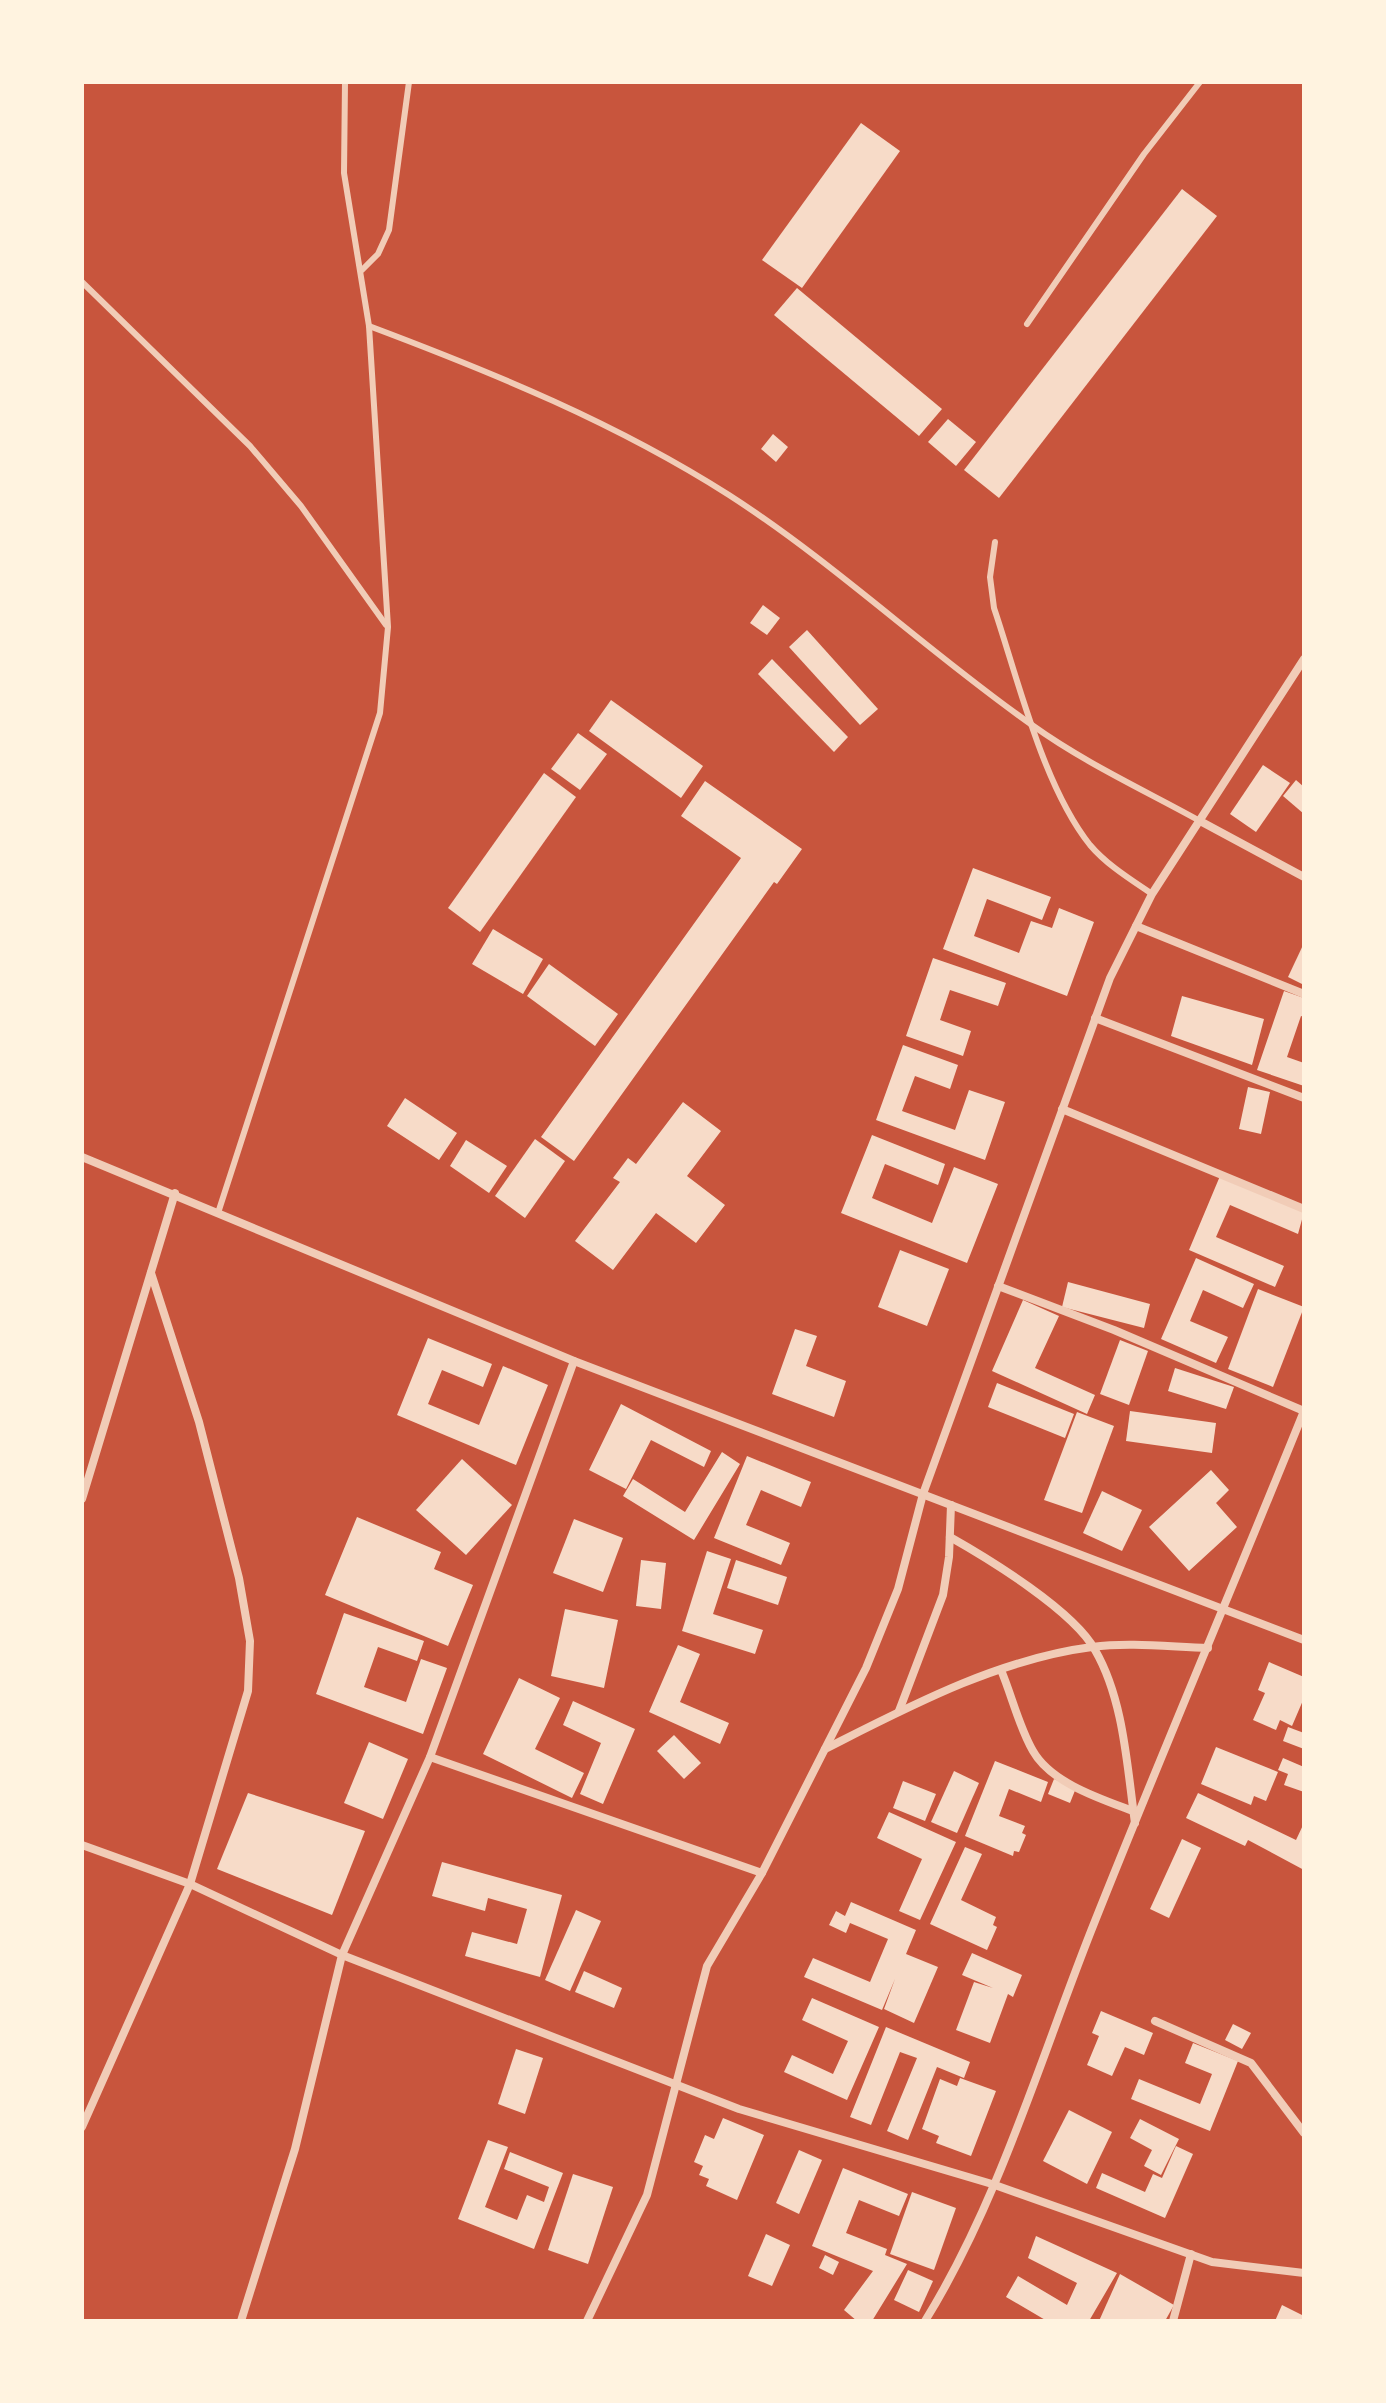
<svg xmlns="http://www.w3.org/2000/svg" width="1386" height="2403" viewBox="0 0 1386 2403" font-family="'Sofia Sans Condensed',sans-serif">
	<rect width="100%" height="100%" fill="#c8553d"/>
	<g fill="#f7dbc8">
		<path d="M861,123L900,151L802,288L762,260Z"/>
		<path d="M1182,189L1217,216L999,498L964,470Z"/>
		<path d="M797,288L942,409L919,436L774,315Z"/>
		<path d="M948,419L976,442L956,466L928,442Z"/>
		<path d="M773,434L788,447L776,462L761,449Z"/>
		<path d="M763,605L780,618L767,635L750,623Z"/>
		<path d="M807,630L878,709L860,725L789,647Z"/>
		<path d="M772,659L848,737L834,752L758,674Z"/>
		<path d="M611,700L703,766L681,798L589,731Z"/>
		<path d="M578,733L607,754L580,790L551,769Z"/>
		<path d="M1263,765L1290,783L1256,832L1230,814Z"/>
		<path d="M544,773L576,797L480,932L448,908Z"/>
		<path d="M1296,780L1304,787V814L1283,796Z"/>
		<path d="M705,781L802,849L777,884L774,882L574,1161L541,1137L741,858L681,816Z"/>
		<path d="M973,868L1051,897L1042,920L987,899L974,936L1019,953L1031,921L1052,928L1059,908L1094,922L1067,996L943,949Z"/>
		<path d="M493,929L543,959L523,994L472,964Z"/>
		<path d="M1304,943V985L1288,977Z"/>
		<path d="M933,958L1006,983L998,1006L950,990L940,1020L971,1031L963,1056L906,1036Z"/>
		<path d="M549,964L618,1014L595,1046L527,996Z"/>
		<path d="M1284,991L1304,998V1017L1301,1016L1287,1057L1304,1063V1086L1257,1070Z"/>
		<path d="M1182,996L1264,1019L1252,1065L1171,1036Z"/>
		<path d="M903,1045L958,1065L950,1089L915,1076L902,1111L955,1130L969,1090L1005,1102L985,1160L876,1120Z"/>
		<path d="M1248,1087L1270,1092L1261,1134L1239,1129Z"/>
		<path d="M405,1098L457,1133L439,1160L387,1126Z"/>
		<path d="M683,1102L721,1131L687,1176L725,1205L696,1243L656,1213L613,1270L575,1241L620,1182L613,1178L628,1158L636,1164Z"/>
		<path d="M872,1135L945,1164L938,1185L885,1164L872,1198L932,1223L954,1167L998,1184L967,1263L841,1213Z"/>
		<path d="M535,1139L565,1161L525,1218L495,1196Z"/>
		<path d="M466,1140L507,1166L489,1193L450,1166Z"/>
		<path d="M1220,1176L1304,1212L1298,1234L1230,1205L1216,1237L1284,1266L1275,1287L1189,1250Z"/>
		<path d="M900,1250L949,1269L927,1326L878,1307Z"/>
		<path d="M1196,1258L1254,1284L1243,1308L1203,1290L1190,1321L1228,1337L1216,1363L1161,1339Z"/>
		<path d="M1068,1282L1150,1304L1144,1328L1062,1307Z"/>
		<path d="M1258,1289L1304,1307L1273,1387L1228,1369Z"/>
		<path d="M1023,1300L1059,1316L1035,1368L1095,1395L1087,1414L992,1371Z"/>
		<path d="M795,1329L817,1336L806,1366L846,1381L834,1417L772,1394Z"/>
		<path d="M428,1338L492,1364L483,1387L442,1370L428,1404L479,1425L503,1366L548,1385L516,1465L397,1415Z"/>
		<path d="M1120,1340L1148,1351L1129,1405L1100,1394Z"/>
		<path d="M1175,1368L1234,1387L1226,1409L1168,1391Z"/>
		<path d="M997,1383L1074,1414L1065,1438L988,1407Z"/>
		<path d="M621,1404L711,1451L704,1467L651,1440L626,1489L589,1470Z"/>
		<path d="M1130,1411L1216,1423L1212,1453L1126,1441Z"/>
		<path d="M1077,1412L1114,1426L1082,1513L1044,1500Z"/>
		<path d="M722,1452L740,1464L694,1540L623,1496L633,1479L685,1512Z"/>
		<path d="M747,1456L811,1482L801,1507L761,1490L746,1525L790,1543L781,1565L714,1538Z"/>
		<path d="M462,1459L512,1505L466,1555L416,1510Z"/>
		<path d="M1211,1470L1229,1490L1216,1503L1237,1527L1189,1571L1149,1527Z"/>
		<path d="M1102,1491L1142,1510L1122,1551L1083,1533Z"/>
		<path d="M357,1517L441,1552L434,1569L473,1585L448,1646L325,1595Z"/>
		<path d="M574,1519L623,1538L603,1592L553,1573Z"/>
		<path d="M707,1551L731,1559L713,1614L763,1630L755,1654L682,1631Z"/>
		<path d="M641,1560L666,1563L661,1609L636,1606Z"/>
		<path d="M736,1560L787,1577L778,1605L727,1588Z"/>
		<path d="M565,1609L618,1620L604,1688L551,1676Z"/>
		<path d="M344,1613L424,1641L417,1661L378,1647L364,1687L406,1702L421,1659L447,1668L423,1734L316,1694Z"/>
		<path d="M678,1645L700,1654L680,1702L729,1723L720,1744L649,1712Z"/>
		<path d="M1269,1662L1304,1677V1698L1292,1726L1280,1720L1276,1730L1253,1720L1265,1693L1258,1690Z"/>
		<path d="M519,1678L560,1698L535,1749L584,1773L572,1798L483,1754Z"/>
		<path d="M573,1701L635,1729L603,1804L580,1794L601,1743L563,1725Z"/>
		<path d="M1288,1727L1304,1733V1749L1283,1741Z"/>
		<path d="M674,1735L701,1763L684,1779L657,1751Z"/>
		<path d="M369,1742L408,1759L383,1819L344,1803Z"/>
		<path d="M1216,1747L1278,1772L1266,1801L1254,1796L1251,1805L1201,1784Z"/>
		<path d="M1283,1758L1304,1767V1792L1284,1785L1288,1774L1278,1770Z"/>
		<path d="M995,1761L1048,1782L1041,1802L1009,1789L999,1816L1025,1826L1022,1833L1026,1835L1019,1852L1014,1851L1013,1856L965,1836Z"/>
		<path d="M954,1771L979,1783L957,1833L931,1822Z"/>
		<path d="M1054,1779L1076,1788L1070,1803L1048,1794Z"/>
		<path d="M903,1781L936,1794L925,1821L893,1808Z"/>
		<path d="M248,1793L365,1831L332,1915L217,1869Z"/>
		<path d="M1198,1793L1296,1840L1304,1823V1870L1248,1840L1245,1846L1186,1818Z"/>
		<path d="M889,1812L956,1842L920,1920L899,1911L922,1859L877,1838Z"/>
		<path d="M1182,1839L1201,1848L1169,1918L1150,1909Z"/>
		<path d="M965,1847L982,1854L961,1900L996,1917L993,1925L997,1927L987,1950L930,1924Z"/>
		<path d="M442,1862L562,1895L540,1977L465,1956L472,1932L517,1944L527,1909L488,1898L485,1911L432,1896Z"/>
		<path d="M851,1902L916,1930L906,1954L938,1967L914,2023L884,2009L895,1979L882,2010L804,1977L813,1958L870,1982L888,1939L850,1923L846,1933L829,1925L836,1911L845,1916Z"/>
		<path d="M576,1910L601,1921L570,1991L545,1980Z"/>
		<path d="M972,1953L1022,1975L1013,1997L1008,1994L990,2043L956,2030L974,1982L993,1988L962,1975Z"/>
		<path d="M584,1971L622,1988L614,2008L575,1992Z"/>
		<path d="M812,1998L879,2027L847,2100L784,2072L792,2055L833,2074L848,2041L802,2020Z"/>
		<path d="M1101,2011L1153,2033L1144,2055L1125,2047L1112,2076L1087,2065L1099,2036L1092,2033Z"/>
		<path d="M1233,2024L1251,2033L1242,2049L1225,2040Z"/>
		<path d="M886,2027L970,2062L964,2078L937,2067L908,2140L887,2131L917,2058L900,2052L871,2125L850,2117Z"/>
		<path d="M1193,2043L1238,2061L1210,2131L1131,2099L1139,2079L1200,2104L1212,2074L1185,2063Z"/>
		<path d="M516,2049L543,2058L525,2114L498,2104Z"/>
		<path d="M960,2078L996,2091L971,2156L936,2143L939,2136L922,2129L940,2079L957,2086Z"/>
		<path d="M1069,2110L1112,2132L1087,2184L1043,2161Z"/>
		<path d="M723,2118L764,2135L737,2200L706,2186L709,2179L699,2175L703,2166L694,2162L705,2135L714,2139Z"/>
		<path d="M1140,2119L1179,2139L1161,2175L1144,2166L1152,2150L1130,2138Z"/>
		<path d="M488,2140L508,2147L485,2207L517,2220L527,2195L544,2202L549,2187L504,2169L510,2152L563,2173L534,2249L458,2219Z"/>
		<path d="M1176,2146L1193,2154L1165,2218L1096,2188L1102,2173L1145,2192L1153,2174L1162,2178Z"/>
		<path d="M799,2150L822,2160L799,2214L776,2203Z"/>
		<path d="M843,2168L908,2194L899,2216L859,2200L846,2233L887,2249L885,2255L907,2264L872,2321H857L844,2310L873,2271L812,2246Z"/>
		<path d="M573,2174L613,2187L588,2264L548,2250Z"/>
		<path d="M912,2192L956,2208L934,2270L890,2254Z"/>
		<path d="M766,2234L790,2245L772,2286L748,2276Z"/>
		<path d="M1036,2236L1117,2273L1089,2321H1047L1006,2297L1018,2276L1067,2305L1077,2283L1028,2258Z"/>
		<path d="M825,2255L839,2262L833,2275L819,2268Z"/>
		<path d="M908,2270L933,2281L919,2312L894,2300Z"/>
		<path d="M1120,2274L1174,2305L1165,2321H1099Z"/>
		<path d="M1282,2305L1304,2316V2321H1275Z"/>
	</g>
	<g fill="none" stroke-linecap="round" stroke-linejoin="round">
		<g stroke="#f1ccb7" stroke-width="6">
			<path d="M362,270L378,254L389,230L409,82"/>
			<path d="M82,282L250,446L301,506L386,625"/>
			<path d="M1027,324L1144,154L1200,82"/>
			<path d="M369,326C494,373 616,423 729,495C836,564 928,652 1032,725C1085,763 1144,790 1200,821"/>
			<path d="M995,542L990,577L994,608C1018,679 1043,786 1090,845C1107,865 1130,879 1152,894"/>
			<path d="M218,1213L380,713L388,627L369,326L344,173L345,82"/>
		</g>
		<g stroke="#f1ccb7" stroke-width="8">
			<path d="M1200,821L1304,877"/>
			<path d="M1136,926L1304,994"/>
			<path d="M1095,1018L1304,1098"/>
			<path d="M1062,1109L1304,1209"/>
			<path d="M82,1157L574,1361L1304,1640"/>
			<path d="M998,1286L1114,1330L1304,1411"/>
			<path d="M82,1499L175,1193"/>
			<path d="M950,1537C989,1559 1074,1611 1095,1650C1124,1700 1127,1767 1135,1823"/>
			<path d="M1001,1670C1012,1696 1019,1727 1033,1751C1051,1783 1101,1799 1133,1811"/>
			<path d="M899,1711L943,1595L949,1557L951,1505"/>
			<path d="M825,1749C908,1707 998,1659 1092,1647C1130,1642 1171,1647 1208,1648"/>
			<path d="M430,1757L762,1873"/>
			<path d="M82,1845L190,1884L342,1955L739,2109L992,2184L1212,2262L1304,2273"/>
			<path d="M1155,2021L1251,2063L1304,2133"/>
			<path d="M82,2127L190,1884L248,1691L250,1641L239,1578L199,1422L151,1273"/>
			<path d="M241,2321L295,2149L342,1955L430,1757L574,1361"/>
			<path d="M587,2321L647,2195L707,1966L762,1873L866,1668L898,1589L923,1494L1110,978L1152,894L1304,659"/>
			<path d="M925,2321C1000,2200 1042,2053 1095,1921C1163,1750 1235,1582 1304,1411"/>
			<path d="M1173,2321L1191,2254"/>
		</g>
	</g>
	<rect width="1386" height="2403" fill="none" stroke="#fff3e0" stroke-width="168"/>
</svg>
